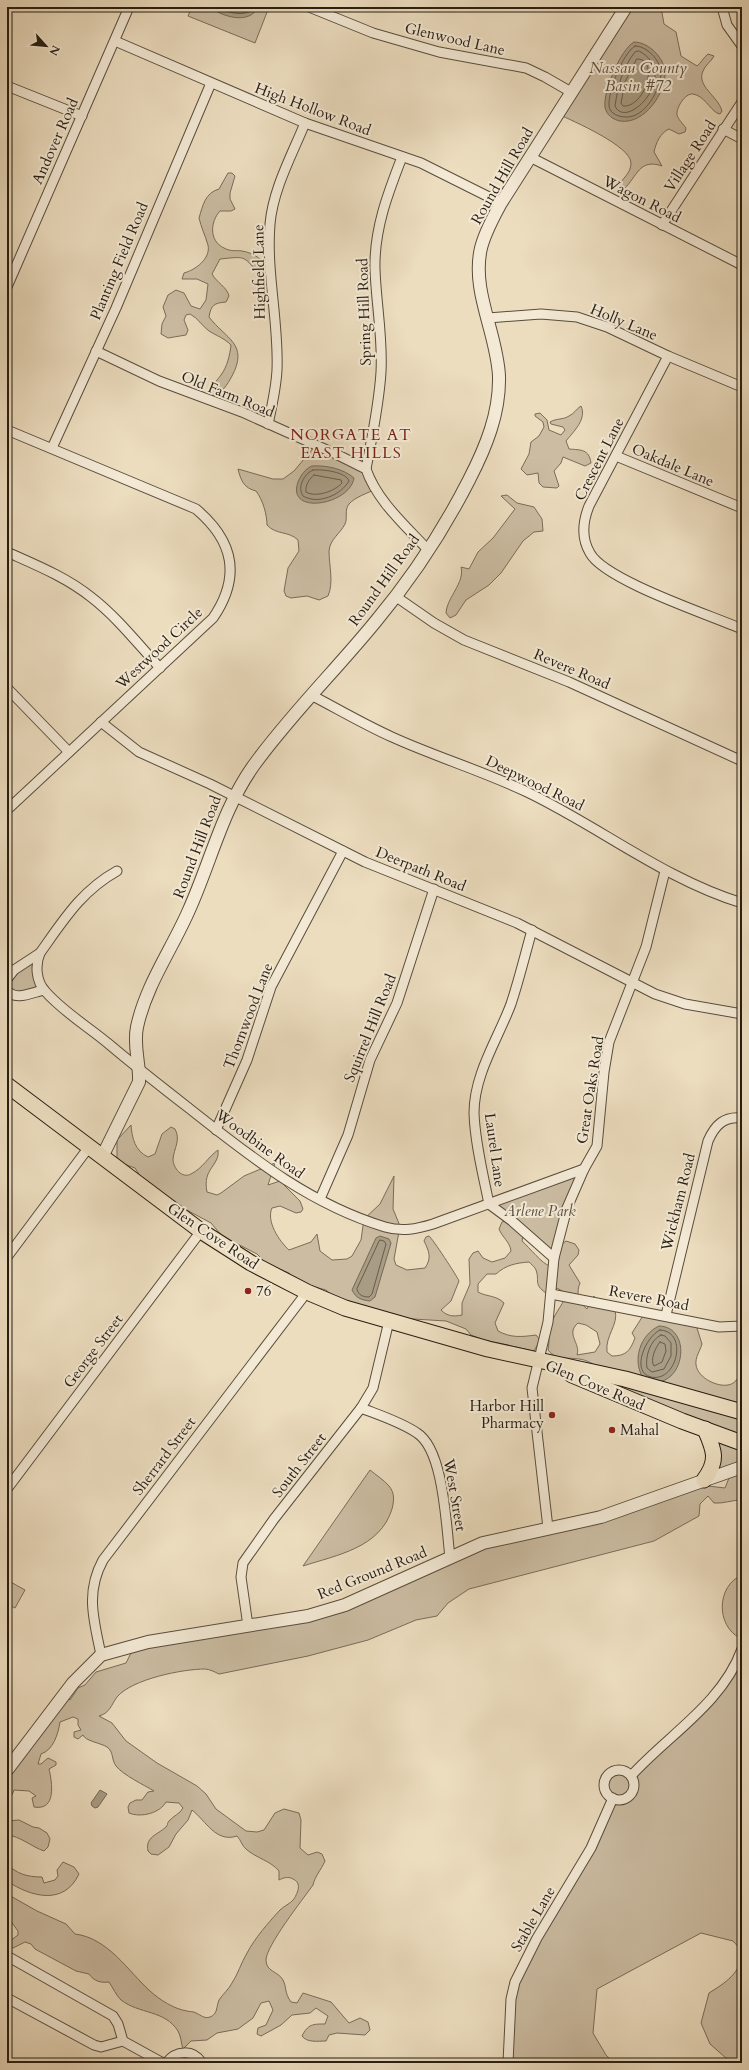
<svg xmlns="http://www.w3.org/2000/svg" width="749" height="2070" viewBox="0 0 749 2070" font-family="Cardo,serif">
	<rect width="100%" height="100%" fill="#ecddbf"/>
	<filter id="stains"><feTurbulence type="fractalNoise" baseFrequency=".005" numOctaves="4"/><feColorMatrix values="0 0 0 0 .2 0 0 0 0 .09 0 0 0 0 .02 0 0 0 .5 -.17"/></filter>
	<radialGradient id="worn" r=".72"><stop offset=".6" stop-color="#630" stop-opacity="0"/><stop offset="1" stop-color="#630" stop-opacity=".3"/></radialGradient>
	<g fill="#cbbca2" stroke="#796c5a" fill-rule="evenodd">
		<path d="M192,7H269L255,43L188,16Z"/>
		<path d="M626,7H661L664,24L676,32L681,56L697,66C701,63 703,58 708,54L714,56C711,62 705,65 703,71C696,86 718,96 722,111L720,114L717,113C709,108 704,96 693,94C685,93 676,108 677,115C678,119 683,124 686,128L685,132L679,134L669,129C660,133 656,143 654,152L662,166C639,158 637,177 624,189L618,187C622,178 631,174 631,163C631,146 573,121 558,114Z"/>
		<path d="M228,173H232L235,176L230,193V199L235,209L231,211H220C210,222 209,241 224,248C231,252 236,250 242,251C254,253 265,260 267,271L265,276L258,274C244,254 243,257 220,259L212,274C217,283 227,287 229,296L226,302C214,303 211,305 209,317C226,339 249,344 232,376C227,385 223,392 213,396L211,394C211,385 216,382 221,375C227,367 230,355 231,345C224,338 217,336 209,331C202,326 198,318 190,314L186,315L184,320L188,330L186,335L168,338L161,334L162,324L166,316L163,307L168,295L176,290L184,293L191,306L200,309L206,300L208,284L197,279H182L184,273C195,270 211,259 208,245C205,235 201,227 199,218C203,205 205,193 219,189Z"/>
		<path d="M581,406C587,419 574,431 566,441L569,449C581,450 589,449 591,463L585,466L563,457L561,463L554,471L559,486L557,488L543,487L539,483L538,473L527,475L521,469L529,454L531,442L539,436L544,427L543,422L535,416V414L540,413L547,420L549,430L561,435L565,430L563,427L551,424L550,422C557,418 563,420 569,416C574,414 576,409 581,406Z"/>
		<path d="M315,446L366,469L376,489C368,493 355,497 349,504C344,510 348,518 345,524C340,534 330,539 329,551C329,566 334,582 328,596L319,600L307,596L291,598L286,596L284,591L288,568L299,551L298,540C289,531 276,535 267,525C267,515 263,500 256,491C244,488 241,481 238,469L273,479H283L294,471Z"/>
		<path d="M507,495L517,503L534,507L542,519L543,531L534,532L523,541L501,573L489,585L466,600L456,615L450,618L446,613C447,597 465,583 461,567L469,569L478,552L493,538L515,509L501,496Z"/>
		<path d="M37,959L44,990L23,996L7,990V979Z"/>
		<path d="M131,1125C132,1138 135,1151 148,1157L155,1154L162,1134L171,1127L175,1129C181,1140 174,1148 173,1159C173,1168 182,1179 191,1174C203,1168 208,1157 218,1150C220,1166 202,1168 207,1192L217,1195L221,1193L244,1176L275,1163L268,1185L280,1181L300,1201L303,1209L301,1212L296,1213L280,1206L272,1208C266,1221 279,1241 289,1250L311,1242L317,1234L320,1251L332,1260L347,1259L352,1256L361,1240L364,1219L380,1204L394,1176L393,1209L400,1226L394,1259L396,1265L407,1270L425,1268C432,1258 429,1251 424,1241L426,1237L429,1236C432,1238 457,1276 459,1281L451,1301L441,1310C447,1316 453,1317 462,1315V1303L470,1284L469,1259L473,1253L478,1251L483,1258L492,1262L505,1258L511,1251C510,1242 502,1237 499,1229L502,1222L508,1220L489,1204L584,1169L554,1258L523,1237L522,1241C530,1248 542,1264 550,1266L562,1244L566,1241L575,1244L579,1250L578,1255L569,1265L580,1283C576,1292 578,1302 587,1309L594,1296C598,1307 604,1310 615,1310C619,1325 605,1335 607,1352L612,1356C626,1356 630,1351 635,1338L632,1333L646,1311L696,1325L702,1344C700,1351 695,1357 696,1365C698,1378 717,1387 728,1385C735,1384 738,1378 741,1373L739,1362L742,1352V1467L709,1473L705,1429L538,1361L599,1368C593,1364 587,1360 579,1359C567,1357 557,1361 548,1350C550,1340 548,1331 552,1322C555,1313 565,1301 567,1294L557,1288L553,1292L546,1293C533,1284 540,1281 536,1270C535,1267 531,1264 529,1262C516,1263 506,1265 496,1274H487L478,1284V1292C487,1297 496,1295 504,1303L495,1323L498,1331C511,1338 521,1337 536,1335L540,1340L534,1351L484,1340L471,1335L466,1329L446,1321L397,1318L335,1298L326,1290L295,1281L289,1273L267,1264L257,1254L222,1236L211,1223L183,1208L144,1182L135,1168L121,1163L117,1157V1140ZM578,1323L586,1325L597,1332L600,1344L595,1352L577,1355C581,1343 565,1334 578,1323Z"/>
		<path d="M370,1470C376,1475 384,1480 389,1486C395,1493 394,1501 392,1509C380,1548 337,1555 303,1566Z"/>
		<path d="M742,1472V1500C731,1500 723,1504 714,1503L708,1496L700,1504L699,1516L654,1541L469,1589L448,1603L437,1616L416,1620L368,1640L308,1656L219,1674C215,1672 209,1669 205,1669C183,1669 132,1679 117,1697C111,1705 110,1713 99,1716L112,1723L126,1741L157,1763L197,1786L206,1794L216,1809L246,1831L257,1832L264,1830L275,1813L284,1809L299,1813L301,1820L300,1848L308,1855L317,1852L322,1854L325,1861C321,1870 315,1876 313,1885C303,1899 266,1946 266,1960C266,1972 278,1971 283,1980C287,1988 284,1992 291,2002L297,2003L303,1993L331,2002L349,2023L360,2018L368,2022L370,2030L365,2035L337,2033L329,2035L326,2041C318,2041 307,2043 302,2036C308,2024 313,2024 325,2024L328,2016L316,2008L310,2013L292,2015L281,2025L261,2036L257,2034L258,2028L266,2025L273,2010L269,2001L261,2003L253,2018L238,2029L217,2033L207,2040L191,2041L183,2049C181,2043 181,2036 178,2031C165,2010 139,2014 121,2000C116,1995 113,1988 109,1982C100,1983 94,1981 89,1974L76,1971L35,1949L31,1944L25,1942L13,1948L10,1947V1941L18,1935V1931L7,1916V1894L37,1911L66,1924L75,1934C108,1938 128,1971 150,1991C160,2000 174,2009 187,2011C190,2012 193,2011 196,2013C201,2015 204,2019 210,2017C218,2014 216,2007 219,2000C223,1994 229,1989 232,1983C238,1974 241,1963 247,1953C255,1938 268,1923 280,1910C284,1906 290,1904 294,1899C298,1892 302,1883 293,1879C288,1876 283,1878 279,1880V1871C271,1861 256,1858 246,1849C242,1846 241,1840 237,1836C216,1843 206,1821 192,1810L188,1820L176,1834L169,1847L158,1855L151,1854L148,1851C145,1837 157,1835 166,1827C169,1823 166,1825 169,1821C173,1816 180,1814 183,1808L179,1803L166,1802C160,1813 141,1818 129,1813L128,1807L130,1803L136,1800H142L148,1792L154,1791C144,1785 123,1775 116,1766C111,1759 114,1752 107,1747C101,1743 85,1741 83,1735L78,1739L74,1737V1732L81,1730L78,1725V1719L73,1717L60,1722C58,1735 53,1750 41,1754L38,1764H41L48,1758L56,1762V1765L49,1769C52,1782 57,1811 34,1807L32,1798L36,1796L29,1791L14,1790L12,1795H7V1779L11,1770L68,1698L70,1700L78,1688L85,1685L96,1672L126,1663L133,1649L337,1611L395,1589L470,1553L499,1543L576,1529L628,1513L689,1488L708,1486L725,1488L729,1478Z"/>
		<path d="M742,1575V1643L740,1638C716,1626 716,1586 742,1575Z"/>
		<path d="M7,1580L25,1590L15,1608L7,1604Z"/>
		<path d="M742,1649V1951L733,1941L701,1933L597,1989L593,2033L606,2055L614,2063H511L513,1991L616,1799C628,1799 636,1791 632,1779L704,1708Z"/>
		<circle cx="619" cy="1785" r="12"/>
		<path d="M19,1820L33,1827L39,1828L47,1833L50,1839L48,1847L44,1851C32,1847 20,1836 7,1835V1821Z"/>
		<path d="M63,1862L74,1867L79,1874C64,1906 31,1897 7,1881V1864C17,1874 27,1877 42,1877L44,1883L55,1880L58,1876L57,1870Z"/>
		<path d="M742,1953V2062L726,2058L710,2044L701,2023L709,1993C725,1983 741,1973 742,1953Z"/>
	</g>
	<g fill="#a99c84" stroke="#756956">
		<path d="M210,7H258C250,25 222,17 210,7Z"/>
		<path d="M634,42C648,42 664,57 665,72C666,93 644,125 620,121C614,120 606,115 605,107C603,92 620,50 634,42Z"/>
		<path d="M312,466C326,465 344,469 354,478C350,505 286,516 298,482C301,475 305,469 312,466Z"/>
		<path d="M380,1236L389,1239L391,1243L375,1297L370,1301C361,1300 356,1298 352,1290L376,1238Z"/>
		<path d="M659,1326C692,1327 685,1383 655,1382C651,1381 646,1379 643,1378C632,1360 640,1335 659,1326Z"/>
		<path d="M100,1790L107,1794L98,1807L95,1808L92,1806L91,1803Z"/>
	</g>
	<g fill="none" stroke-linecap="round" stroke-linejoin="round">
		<g stroke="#685c4b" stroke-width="1">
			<path d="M216,7C226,12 247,19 254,7"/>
			<path d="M635,46C647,46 660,60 661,72C661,89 645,118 626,117C619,117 610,114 609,106C608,92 622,54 635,46Z"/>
			<path d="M639,51C682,73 627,132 615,106C618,86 622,68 635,52Z"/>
			<path d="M637,59C660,58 645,108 623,106L621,103L625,82Z"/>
			<path d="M313,470C323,469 346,472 349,481C341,495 318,505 303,496C297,487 304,474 313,470Z"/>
			<path d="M314,475L341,480L342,483C335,491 316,498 306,492C305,486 309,479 314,475Z"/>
			<path d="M380,1240L384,1241L386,1244L372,1294L369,1297C363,1297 358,1295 357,1289Z"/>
			<path d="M660,1330C689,1331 677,1383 651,1377C630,1372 646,1336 660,1330Z"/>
			<path d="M661,1335L665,1336L671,1343V1356L664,1369L652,1372L647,1368C645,1357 650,1340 661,1335Z"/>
			<path d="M660,1342L665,1344L666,1351L662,1362L654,1366C650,1360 655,1348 660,1342Z"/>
		</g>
		<defs>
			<g id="minor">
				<path d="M309,7L373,33L439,52L526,68L545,77L571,92"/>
				<path d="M722,7L727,25L742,46"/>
				<path d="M115,41L305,123L421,163L501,203"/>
				<path d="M7,86L82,116"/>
				<path d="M723,129L742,139"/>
				<path d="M530,157L742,265"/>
				<path d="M662,225L742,102"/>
				<path d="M7,287L129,7"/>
				<path d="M488,318L541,314L577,317L607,327L668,356L742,387"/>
				<path d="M96,351L159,381L242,412L336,454L366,469C377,501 405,525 428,550"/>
				<path d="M668,356L589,506C583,521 581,538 590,553C604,580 710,615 742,629"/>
				<path d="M268,424C272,406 276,389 277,370C279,322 266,273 270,224C273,189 292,155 305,123"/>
				<path d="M7,430L196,509C234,541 241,577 213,618L7,810"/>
				<path d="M52,448L116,308L211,83"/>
				<path d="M616,456L742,508"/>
				<path d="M366,469C372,437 379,405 381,372C383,337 376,303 375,269C374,229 388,193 402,157"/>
				<path d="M7,552C36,565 66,577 91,597C117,617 138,644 160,668"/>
				<path d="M395,596L434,623L464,640L569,682L742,761"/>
				<path d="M7,688L69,752"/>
				<path d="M311,695C338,709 365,725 392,737C436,757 483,771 527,792C600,827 664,879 742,903"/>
				<path d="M101,722L139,752L210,784L365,862L517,923L655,994L685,1004L742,1014"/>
				<path d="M117,871C81,891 63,921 40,953C35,965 36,981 45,991C63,1012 89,1027 110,1045C136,1067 163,1088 190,1109C251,1157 309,1204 385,1227C402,1232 417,1229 433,1224L584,1169"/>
				<path d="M532,930C525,955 519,980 511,1004C498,1039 474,1074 474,1113C475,1143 483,1174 489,1204L512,1221L554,1258"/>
				<path d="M7,979L14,970L40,953"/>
				<path d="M7,990C15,1002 33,992 44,990"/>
				<path d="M216,1130L247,1060L271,987L343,851"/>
				<path d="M320,1199L348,1135L370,1060L397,1003L434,889"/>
				<path d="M7,1257L89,1147"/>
				<path d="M551,1294L719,1327L742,1326"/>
				<path d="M666,1315L708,1141C715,1125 724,1116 742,1118"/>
				<path d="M361,1408C379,1415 401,1422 417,1433C444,1450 446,1526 450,1557"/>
				<path d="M7,1489L201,1231"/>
				<path d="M548,1528L532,1388L548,1322L554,1258L567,1208L584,1169L597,1146L604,1072L609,1042L646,947L665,871"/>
				<path d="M248,1626L241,1577L243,1563L274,1519L361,1408L373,1388L389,1321"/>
				<path d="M101,1655C94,1620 85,1593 103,1560L307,1292"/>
				<circle cx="619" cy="1785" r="15"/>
				<path d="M631,1776C668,1735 722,1704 742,1649"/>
				<path d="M7,1956L113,2016L118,2024L123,2041L163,2063"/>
				<path d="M7,1998L94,2045L101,2047L123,2041"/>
				<path d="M166,2063C176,2050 193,2049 202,2063"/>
				<path d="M508,2063L511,1999L515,1982L537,1938L591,1848L613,1798"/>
			</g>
			<g id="tertiary">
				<path d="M102,1157L139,1082C140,1063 133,1046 137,1027C146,985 172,949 189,910C211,861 223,808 254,765C291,714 337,669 376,621C412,578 444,529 469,480C486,447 500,413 499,376C497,333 471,291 481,248C485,232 493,218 501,203L626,7"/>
				<path d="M7,1770L73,1683L101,1655L148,1642L308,1616L345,1605L483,1543L601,1517L742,1467"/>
			</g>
			<g id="primary">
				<path d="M7,1085L201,1231L251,1263L307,1292L345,1308L488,1349L625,1379L742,1412"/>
				<path d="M572,1375L682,1421L742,1443"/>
				<path d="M704,1480C719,1460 714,1450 705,1429"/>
			</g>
		</defs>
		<use href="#minor" stroke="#584d3d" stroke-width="11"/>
		<use href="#tertiary" stroke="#584d3d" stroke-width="14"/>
		<use href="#primary" stroke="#271d12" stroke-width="17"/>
		<use href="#minor" stroke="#f3e9d5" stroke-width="9"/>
		<use href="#tertiary" stroke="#f3e9d5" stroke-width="12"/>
		<use href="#primary" stroke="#ecddbf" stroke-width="15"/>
	</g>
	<g fill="#8f2418" stroke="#f3e9d5" stroke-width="1.5">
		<circle cx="248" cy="1291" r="4"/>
		<circle cx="552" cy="1415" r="4"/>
		<circle cx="612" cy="1430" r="4"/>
	</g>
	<g text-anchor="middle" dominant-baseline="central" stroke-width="4" stroke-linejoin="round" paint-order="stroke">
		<g font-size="15" fill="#271d12" stroke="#f3e9d5">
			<text transform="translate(455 39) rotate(13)">Glenwood Lane</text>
			<text transform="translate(313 109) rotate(21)">High Hollow Road</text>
			<text transform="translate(55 141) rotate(-66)">Andover Road</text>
			<text transform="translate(690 156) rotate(-57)">Village Road</text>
			<text transform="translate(502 176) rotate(-60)">Round Hill Road</text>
			<text transform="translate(642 199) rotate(27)">Wagon Road</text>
			<text transform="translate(119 261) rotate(-67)">Planting Field Road</text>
			<text transform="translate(259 272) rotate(-91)">Highfield Lane</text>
			<text transform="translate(364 312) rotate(-92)">Spring Hill Road</text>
			<text transform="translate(624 322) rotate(23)">Holly Lane</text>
			<text transform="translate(228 394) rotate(22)">Old Farm Road</text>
			<text transform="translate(599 459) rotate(-63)">Crescent Lane</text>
			<text transform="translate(673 465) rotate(23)">Oakdale Lane</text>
			<text transform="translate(384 580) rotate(-54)">Round Hill Road</text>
			<text transform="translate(159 648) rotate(-43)">Westwood Circle</text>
			<text transform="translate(572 669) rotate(23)">Revere Road</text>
			<text transform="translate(535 783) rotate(26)">Deepwood Road</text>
			<text transform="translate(197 847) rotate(-69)">Round Hill Road</text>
			<text transform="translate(421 869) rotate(22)">Deerpath Road</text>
			<text transform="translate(248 1016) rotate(-69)">Thornwood Lane</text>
			<text transform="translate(370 1028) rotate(-68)">Squirrel Hill Road</text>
			<text transform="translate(590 1090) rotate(-81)">Great Oaks Road</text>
			<text transform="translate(260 1144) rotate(36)">Woodbine Road</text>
			<text transform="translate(495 1150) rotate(82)">Laurel Lane</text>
			<text transform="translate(678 1202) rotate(-76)">Wickham Road</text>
			<text transform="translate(213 1236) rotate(34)">Glen Cove Road</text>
			<text transform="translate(649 1298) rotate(11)">Revere Road</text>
			<text transform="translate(93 1351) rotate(-53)">George Street</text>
			<text transform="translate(595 1385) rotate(23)">Glen Cove Road</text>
			<text transform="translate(164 1456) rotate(-53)">Sherrard Street</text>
			<text transform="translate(299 1465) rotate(-52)">South Street</text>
			<text transform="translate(455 1495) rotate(80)">West Street</text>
			<text transform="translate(372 1573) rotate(-22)">Red Ground Road</text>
			<text transform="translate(533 1919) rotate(-60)">Stable Lane</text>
		</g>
		<g font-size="15" font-style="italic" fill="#584d3d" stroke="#f3e9d5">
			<text x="540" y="1211">Arlene Park</text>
		</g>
		<g font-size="15" fill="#271d12" stroke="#f3e9d5" text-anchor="start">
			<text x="256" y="1291">76</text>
			<text x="544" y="1406" text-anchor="end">Harbor Hill<tspan x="544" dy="17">Pharmacy</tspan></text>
			<text x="620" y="1430">Mahal</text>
		</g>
		<g font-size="16" font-style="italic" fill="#5b5040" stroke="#f3e9d5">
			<text x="638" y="68">Nassau County<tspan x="638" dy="18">Basin #72</tspan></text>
		</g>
		<g font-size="16" letter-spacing="1" fill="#7a1f14" stroke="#f3e9d5">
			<text x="351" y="435">NORGATE AT<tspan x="351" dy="18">EAST HILLS</tspan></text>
		</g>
	</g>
	<rect width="749" height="2070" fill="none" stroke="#ecddbf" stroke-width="24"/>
	<rect x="8" y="8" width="733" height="2054" fill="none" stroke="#271d12" stroke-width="2"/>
	<rect x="12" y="12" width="725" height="2046" fill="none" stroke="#271d12"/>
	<g transform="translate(46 46) rotate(117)" stroke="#f3e9d5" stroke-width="3" paint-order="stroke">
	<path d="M0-3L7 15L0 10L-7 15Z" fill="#271d12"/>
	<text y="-6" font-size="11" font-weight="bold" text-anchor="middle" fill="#271d12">N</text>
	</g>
	<rect width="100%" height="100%" filter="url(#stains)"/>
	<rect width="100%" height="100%" fill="url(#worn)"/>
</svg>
